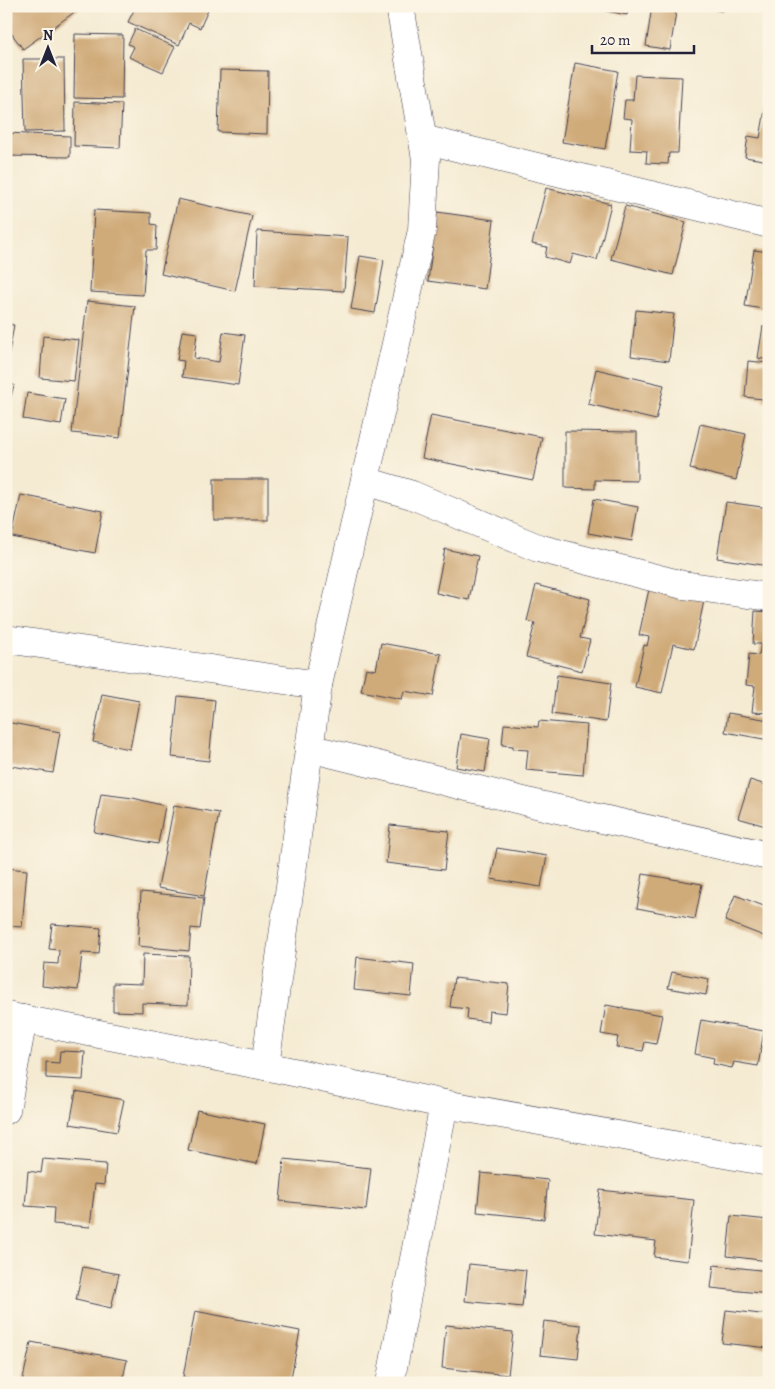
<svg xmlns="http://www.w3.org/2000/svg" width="775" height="1389" viewBox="0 0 775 1389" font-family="Alegreya,serif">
	<rect width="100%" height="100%" fill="#fcf5e5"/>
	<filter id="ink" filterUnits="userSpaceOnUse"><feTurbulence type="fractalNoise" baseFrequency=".02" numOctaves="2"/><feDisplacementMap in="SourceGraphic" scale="10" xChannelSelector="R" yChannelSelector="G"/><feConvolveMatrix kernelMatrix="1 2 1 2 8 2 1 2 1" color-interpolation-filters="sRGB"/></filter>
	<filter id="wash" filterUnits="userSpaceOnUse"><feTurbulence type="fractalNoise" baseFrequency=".0096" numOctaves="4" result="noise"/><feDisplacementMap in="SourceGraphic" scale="20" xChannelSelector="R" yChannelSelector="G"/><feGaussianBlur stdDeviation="1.12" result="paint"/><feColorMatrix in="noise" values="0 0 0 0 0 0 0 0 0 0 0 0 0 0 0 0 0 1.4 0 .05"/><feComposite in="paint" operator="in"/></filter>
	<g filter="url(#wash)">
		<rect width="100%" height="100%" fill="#f5ebd3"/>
		<g id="blocks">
			<g fill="#d0ab7a">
				<path d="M6,6H83L23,49L6,26Z"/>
				<path d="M136,6H210L200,28L189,23L179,45L128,22Z"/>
				<path d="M582,6H628L627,15Z"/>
				<path d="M652,6H677L670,50L646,46Z"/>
				<path d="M700,6H723L722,11Z"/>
				<path d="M135,29L175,47L163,72L129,57L134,47L128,44Z"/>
				<path d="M75,34L123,35L122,99L74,98Z"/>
				<path d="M23,59H64L65,131L25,132Z"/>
				<path d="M575,63L618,71L605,149L562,142Z"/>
				<path d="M220,70L268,71L267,134L218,132Z"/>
				<path d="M635,75L682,77L678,153H669L668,164L646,163L647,151L630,150L632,119L623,118L625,100H633Z"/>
				<path d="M768,93H769V167H767L769,161L745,157L748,136L760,138Z"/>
				<path d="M75,102L122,104L120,148L74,146Z"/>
				<path d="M6,133L70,136V157L6,156Z"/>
				<path d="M546,188L611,204L597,260L573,254L570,264L545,257L547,247L532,244Z"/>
				<path d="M178,199L252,216L235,291L161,274Z"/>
				<path d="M625,206L686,222L673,275L611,259Z"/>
				<path d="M94,210L151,213V224L157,225L156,250H146L143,295L90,292Z"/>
				<path d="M437,212L494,220L485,289L428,281Z"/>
				<path d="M257,231L348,237L344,291L255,286Z"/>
				<path d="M754,250L769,252V310L745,306Z"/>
				<path d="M360,256L384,260L375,313L351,309Z"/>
				<path d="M87,301L135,306L120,438L72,433Z"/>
				<path d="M636,310L674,314L669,361L631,356Z"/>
				<path d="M6,324L14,325L7,364H6Z"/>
				<path d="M763,326L769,327V360L758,358Z"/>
				<path d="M182,331L197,333L194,358L219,362L223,332L245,335L238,385L182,377L184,361L177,360Z"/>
				<path d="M43,336L79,340L74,381L40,378Z"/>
				<path d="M748,361L769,363V402H763V399L745,397Z"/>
				<path d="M596,369L664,385L656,420L588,404Z"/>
				<path d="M6,383L14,385L7,412H6Z"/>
				<path d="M27,393L65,399L61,425L23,419Z"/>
				<path d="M431,415L542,437L533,480L422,458Z"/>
				<path d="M700,424L746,434L736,480L690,469Z"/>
				<path d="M565,431L637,432V481L595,480V489L565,488Z"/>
				<rect x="214" y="479" width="54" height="41"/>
				<path d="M21,495L103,511L95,553L12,537Z"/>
				<path d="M594,499L638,507L632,541L588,533Z"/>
				<path d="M726,502L769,508V566L717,558Z"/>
				<path d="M445,549L478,556L469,600L436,593Z"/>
				<path d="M651,580L706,591L694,649L673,644L662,693L635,687L644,645L647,646L649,637L639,635Z"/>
				<path d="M536,585L590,599L580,638L590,640L582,671L526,657L535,623L527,621Z"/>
				<path d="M755,611L769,612V713L752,712L755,686L746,685L749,654L759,655L761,644H753Z"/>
				<path d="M381,643L441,654L433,696L404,691L402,699L361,691L366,668L376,670Z"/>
				<path d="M557,675L611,683L606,722L552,714Z"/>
				<path d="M102,694L139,701L130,749L93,742Z"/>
				<path d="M178,696L215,700L209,761L172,757Z"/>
				<path d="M728,713L769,720V740L725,732Z"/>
				<path d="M539,721L587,725L583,775L526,770L528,750L513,749V746L502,745L504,724L538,727Z"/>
				<path d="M6,722L60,732L53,773L6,765Z"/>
				<path d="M461,734L490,739L485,772L456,767Z"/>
				<path d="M750,780L769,786V827L738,818Z"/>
				<path d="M101,794L133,798L165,806L158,844L94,832Z"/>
				<path d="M174,805L219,813L204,896L158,888Z"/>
				<path d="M390,825L449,831L444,870L386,863Z"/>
				<path d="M497,848L547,856L541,887L491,879Z"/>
				<path d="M6,868L27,870L22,927L6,926Z"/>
				<path d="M643,874L702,884L695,919L637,908Z"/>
				<path d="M141,892L204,898L200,929L191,928L189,951L138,946Z"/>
				<path d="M735,895L769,908V938L725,921Z"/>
				<path d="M52,924L101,928L99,954L82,953L78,990L42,986L44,963L58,964L59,950L49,949Z"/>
				<path d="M143,954L189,956L188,1005L142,1003V1012L113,1011V983L142,984Z"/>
				<path d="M357,957L414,964L411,996L354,990Z"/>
				<path d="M672,972L709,979L706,995L668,988Z"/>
				<path d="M454,978L509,984L506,1013L489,1011L488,1022L467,1019L468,1009L450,1007Z"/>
				<path d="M606,1005L662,1015L656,1044L645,1042L643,1051L616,1047L618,1037L601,1034Z"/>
				<path d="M701,1020L764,1031L758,1066L734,1062L732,1068L713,1064L714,1058L695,1054Z"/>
				<path d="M60,1051L85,1052L83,1080L46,1078V1062L59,1063Z"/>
				<path d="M76,1091L124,1100L117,1132L70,1124Z"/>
				<path d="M197,1110L265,1124L257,1164L188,1150Z"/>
				<path d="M43,1159L106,1164L104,1185L95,1184L90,1227L53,1224L54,1208L25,1206L28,1171L41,1173Z"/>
				<path d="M284,1159L371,1168L366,1210L280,1201Z"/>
				<path d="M481,1173L548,1180L544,1219L477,1212Z"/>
				<path d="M600,1190L694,1200L688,1261L654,1257L656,1241L595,1234Z"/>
				<path d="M731,1216L769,1220V1261L727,1256Z"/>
				<path d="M469,1264L526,1270L522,1307L465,1301Z"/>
				<path d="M714,1265L769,1271V1294L711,1288Z"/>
				<path d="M83,1267L119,1274L111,1308L76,1300Z"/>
				<path d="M726,1310L769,1315V1348L722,1343Z"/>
				<path d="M195,1311L300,1331L290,1383H211L183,1377Z"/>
				<path d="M544,1321L581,1325L578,1359L540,1355Z"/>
				<path d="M446,1325L513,1332L508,1375L442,1368Z"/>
				<path d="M31,1342L127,1360L122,1383H22Z"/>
			</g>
		</g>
	</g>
	<g filter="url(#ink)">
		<use href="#blocks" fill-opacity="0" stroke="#424052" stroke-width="1"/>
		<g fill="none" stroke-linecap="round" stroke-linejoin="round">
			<defs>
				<g id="street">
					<path d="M423,139L769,224"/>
					<path d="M365,481L412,495L538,548L683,585L769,597"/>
					<path d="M6,639L318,685L265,1066"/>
					<path d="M318,685L422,230L426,159L400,6"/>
					<path d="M309,748L544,806L769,856"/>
					<path d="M6,1016L265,1066L444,1104L769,1162"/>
					<path d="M6,1110L23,1019"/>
					<path d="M390,1383L444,1104"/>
				</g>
			</defs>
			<use href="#street" stroke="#424052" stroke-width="29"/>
			<use href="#street" stroke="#fff" stroke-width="28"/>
		</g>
	</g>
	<rect width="775" height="1389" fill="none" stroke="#fcf5e5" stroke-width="25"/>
	<g transform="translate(48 48)" stroke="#fcf5e5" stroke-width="4" paint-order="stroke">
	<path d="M0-4L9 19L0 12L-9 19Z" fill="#22223b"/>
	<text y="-8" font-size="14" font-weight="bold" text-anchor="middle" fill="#22223b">N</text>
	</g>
	<path d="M592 45v8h102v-8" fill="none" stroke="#22223b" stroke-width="2.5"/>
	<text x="600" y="45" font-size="15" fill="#22223b" stroke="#fcf5e5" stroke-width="4" paint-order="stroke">20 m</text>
</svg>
